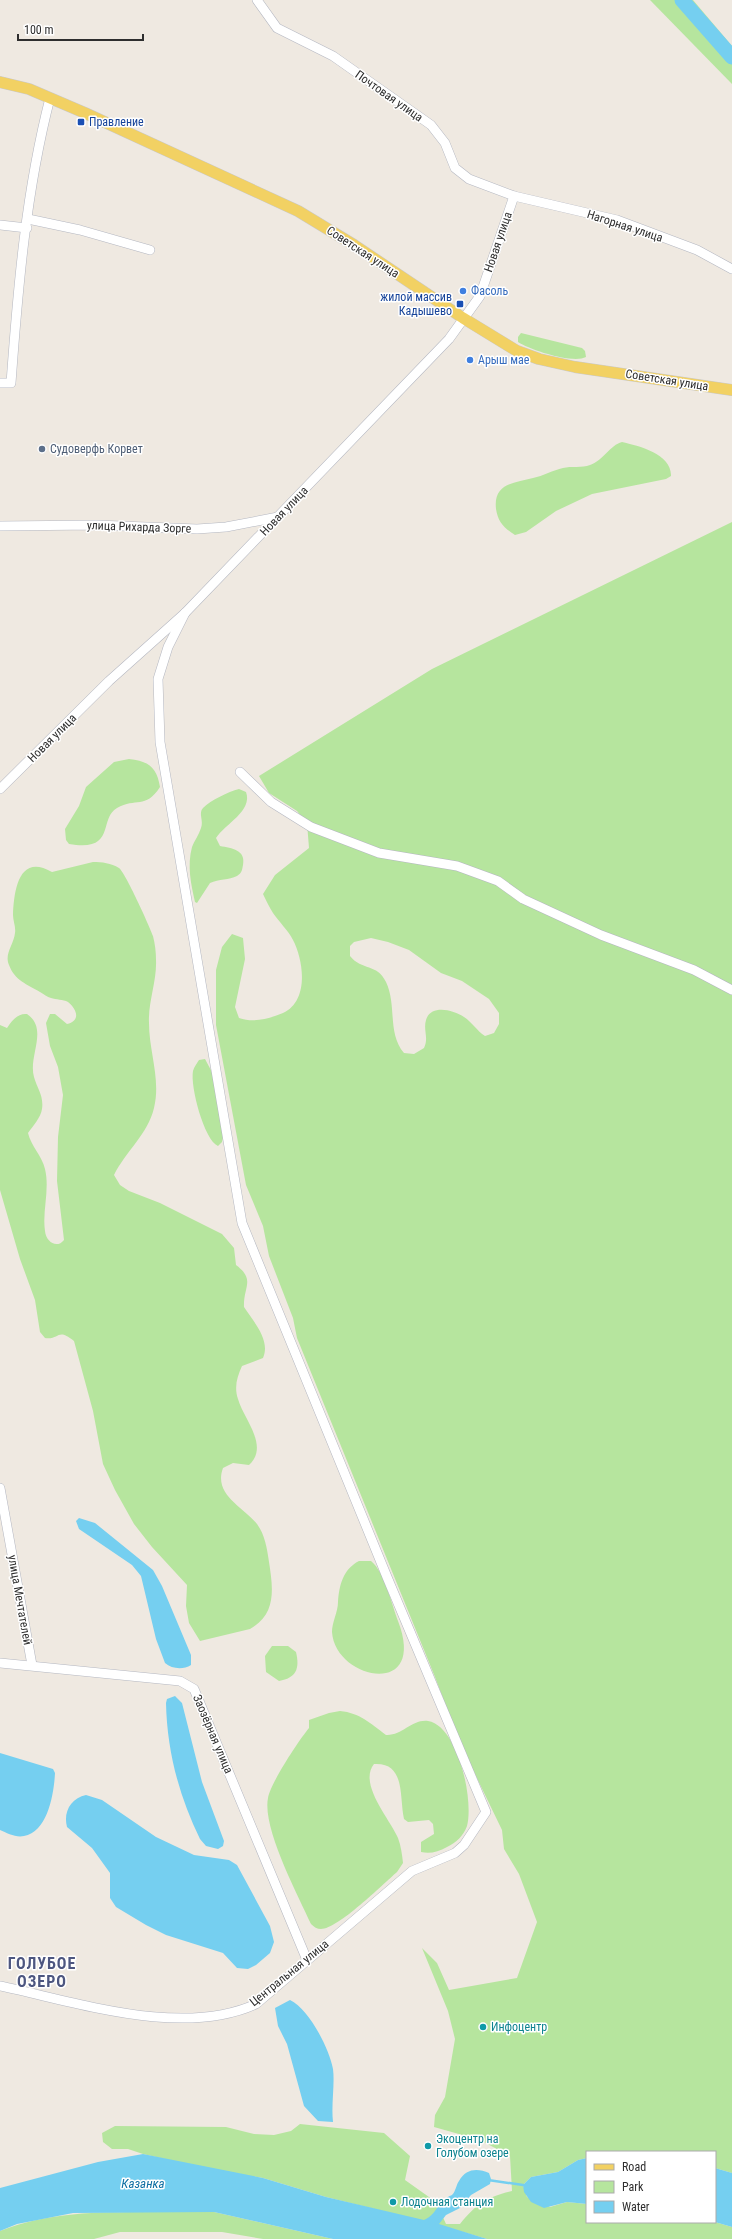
<svg xmlns="http://www.w3.org/2000/svg" width="732" height="2239" viewBox="0 0 732 2239" font-family="'Roboto Condensed',sans-serif">
	<rect width="100%" height="100%" fill="#efe9e1"/>
	<g fill="#b6e59e" fill-rule="evenodd">
		<path d="M650,0H693L732,46V84Z"/>
		<path d="M521,333L582,348L585,351L586,357C573,364 530,350 518,342V337Z"/>
		<path d="M622,442C639,446 672,454 671,476L666,479L592,494L556,511L526,532L515,535C504,528 498,522 496,509C493,482 516,483 533,478C543,476 553,470 563,468C571,466 582,468 590,465C604,460 610,445 622,442Z"/>
		<path d="M732,522V2173L715,2168V2152H587V2158L578,2160L558,2172L531,2177L523,2185L527,2197L550,2207L567,2202L587,2204V2222H715L732,2227V2239H487L439,2225L326,2197L263,2178L213,2170L143,2154L128,2149H112L103,2142L102,2133L115,2126L226,2127L254,2134L274,2135L291,2131L300,2124L384,2133L410,2156L405,2180L436,2202L446,2224H460C477,2203 487,2197 512,2191L510,2156L480,2140L434,2127L435,2115L445,2097L455,2039L448,2011L422,1948L437,1963L449,1990L517,1978L537,1922L519,1874L504,1849L502,1830L460,1743L435,1677L297,1338L293,1318L269,1256L263,1226L246,1185L216,1025V970L222,947L232,934L243,938L245,959L235,1007L239,1018C254,1023 268,1019 283,1013C309,1001 304,961 293,940C288,930 279,922 273,913C269,907 266,900 263,894L275,875L309,848L307,823L297,811L269,793L259,776L432,669ZM371,938L388,942L409,950L441,973L462,981L489,999L499,1013V1024L494,1033L485,1036C477,1031 472,1022 464,1017C453,1010 431,1004 426,1020C423,1030 429,1038 424,1048L414,1054L404,1053C387,1033 397,1005 386,982C377,963 362,971 350,956V946L354,942Z"/>
		<path d="M129,759C149,761 157,768 160,787C145,810 136,797 117,808C98,819 117,852 69,844L66,840L65,829L79,806L86,787L114,762Z"/>
		<path d="M239,789L246,792C253,811 225,824 216,838L220,846C232,848 246,850 243,865C242,870 242,873 237,876C229,880 219,879 210,883L197,903L195,902C191,884 187,866 192,847C194,841 199,835 201,828C204,821 198,813 203,808C211,800 228,792 239,789Z"/>
		<path d="M93,862C102,862 111,863 119,868C125,872 150,927 153,936C155,944 156,952 156,960C157,981 148,1002 149,1023C149,1052 161,1079 154,1108C148,1134 126,1151 114,1175L120,1185L129,1191L160,1203L222,1234L234,1248L236,1265C256,1280 243,1287 244,1307C253,1321 271,1340 263,1358L242,1366C237,1377 234,1387 238,1399C243,1418 270,1446 249,1465L233,1463L223,1468C213,1495 244,1507 257,1524C265,1535 267,1548 269,1562C273,1588 277,1614 250,1629L200,1641L189,1623L186,1606L187,1585L152,1547L134,1524L115,1490L103,1464L93,1411L74,1341C57,1327 60,1340 45,1338L40,1332L35,1300L20,1259L0,1190V1025L7,1028C12,1021 17,1013 27,1014C49,1029 28,1056 34,1077C37,1088 44,1096 42,1109C41,1117 33,1126 28,1133C31,1146 42,1156 45,1169C50,1190 42,1211 45,1231C46,1242 57,1249 64,1240L57,1181L58,1137L63,1095L58,1067L50,1046L46,1023L50,1014H55L67,1024C81,1021 77,1009 68,1002C63,999 56,1000 51,998C47,997 44,994 40,992C27,984 15,981 9,965C4,954 14,944 15,933C16,927 13,921 13,915C14,890 19,853 52,872Z"/>
		<path d="M205,1059L213,1074L223,1137L222,1142L218,1146C204,1140 190,1086 193,1071C194,1067 197,1063 199,1060Z"/>
		<path d="M359,1561H371C384,1571 392,1605 398,1621C428,1699 335,1680 332,1632C332,1622 338,1612 338,1602C339,1586 343,1569 359,1561Z"/>
		<path d="M272,1646H288L296,1652C300,1669 296,1678 279,1681L266,1672L265,1656Z"/>
		<path d="M340,1711C360,1713 370,1723 386,1735C402,1736 412,1719 428,1721C458,1726 474,1800 467,1826C464,1835 456,1843 447,1847C438,1852 430,1854 421,1852V1842L434,1834L433,1824L429,1820L408,1822L404,1819C399,1797 406,1762 374,1764C358,1784 390,1819 398,1838C401,1846 402,1854 403,1863L397,1872C383,1884 338,1929 321,1929C317,1929 314,1927 311,1924C298,1895 262,1828 268,1798C270,1784 299,1740 309,1728V1720L329,1713Z"/>
		<path d="M148,2212H214L333,2239H263L222,2232H120L94,2239H0V2231C48,2212 97,2212 148,2212Z"/>
	</g>
	<g fill="#75cff0">
		<path d="M79,1518L95,1523L153,1570L162,1586L191,1655V1665C183,1670 172,1669 165,1663L156,1639L141,1576L132,1565L79,1529L76,1521Z"/>
		<path d="M175,1696L182,1703L202,1782L224,1841L223,1846L218,1849L206,1846L200,1839C179,1796 167,1751 166,1703L167,1699Z"/>
		<path d="M0,1753L53,1769L55,1773C54,1793 48,1832 24,1836C16,1838 7,1833 0,1830Z"/>
		<path d="M86,1795L102,1800L156,1837L194,1855L229,1860L237,1865L270,1926L274,1942L270,1953L256,1965L248,1969L237,1968L223,1953L166,1935L146,1925L116,1907L110,1898V1873L92,1848L67,1827C63,1812 71,1798 86,1795Z"/>
		<path d="M290,2000C309,2009 329,2048 333,2069C335,2084 331,2105 333,2122L318,2121L304,2106L287,2044L278,2026L275,2008Z"/>
		<path d="M143,2154L263,2178L326,2197L424,2220C438,2214 436,2202 452,2195C456,2191 456,2185 459,2181C466,2168 478,2168 489,2173L491,2179L490,2184L471,2195L460,2208L446,2215L439,2224L487,2239H333L214,2212L73,2213L17,2224L0,2231V2188L98,2162Z"/>
		<path d="M587,2158V2204L567,2202L544,2208L531,2202L524,2192L523,2185L531,2177L558,2172L578,2160Z"/>
		<path d="M715,2168L732,2173V2227L715,2222Z"/>
	</g>
	<g fill="none" stroke-linecap="round" stroke-linejoin="round">
		<path stroke="#75cff0" stroke-width="2.5" d="M488,2180L523,2185"/>
		<path stroke="#75cff0" stroke-width="15" d="M682,0L732,57"/>
		<defs>
			<g id="minor">
				<path d="M257,0L277,28L333,56L431,125L445,143L455,168L469,179L514,196L617,220L697,250L732,269"/>
				<path d="M28,219L80,230L150,250"/>
				<path d="M0,225L27,228"/>
				<path d="M0,383H11C18,287 26,191 50,98"/>
				<path d="M0,526L96,525L197,529L226,527L278,517"/>
				<path d="M240,772L271,802L311,827L379,853L457,866L498,881L523,899L601,935L694,970L732,990"/>
				<path d="M0,789L109,681L185,613L449,339L480,296L514,196"/>
				<path d="M0,1488L32,1665"/>
				<path d="M0,1663L180,1681L194,1689L307,1960"/>
				<path d="M0,1986C77,2002 182,2038 256,2004L412,1871L455,1853L464,1845L486,1812L387,1577L242,1223L160,742L158,679L168,647L185,613"/>
			</g>
			<path id="major" d="M0,82L29,89L85,113L298,211L354,245L463,318L517,351L539,359L575,367L732,390"/>
		</defs>
		<use href="#minor" stroke="#b4b7c1" stroke-width="10"/>
		<use href="#major" stroke="#c9c9c9" stroke-width="12"/>
		<use href="#minor" stroke="#fff" stroke-width="9"/>
		<use href="#major" stroke="#f2d163" stroke-width="11"/>
	</g>
	<g fill="#1a4fb4" stroke="#fff" stroke-width="1.5">
		<rect x="77" y="118" width="8" height="8" rx="2"/>
		<rect x="456" y="300" width="8" height="8" rx="2"/>
	</g>
	<g fill="#3f7fe0" stroke="#fff" stroke-width="1.5">
		<circle cx="463" cy="291" r="4"/>
		<circle cx="470" cy="360" r="4"/>
	</g>
	<circle fill="#5c6f8a" stroke="#fff" stroke-width="1.5" cx="42" cy="449" r="4"/>
	<g fill="#0f9aa8" stroke="#fff" stroke-width="1.5">
		<circle cx="483" cy="2027" r="4"/>
		<circle cx="428" cy="2146" r="4"/>
		<circle cx="393" cy="2202" r="4"/>
	</g>
	<g text-anchor="middle" dominant-baseline="central" stroke-width="3" stroke-linejoin="round" paint-order="stroke">
		<g font-size="12" fill="#2e2e2e" stroke="#fff">
			<text transform="translate(389 96) rotate(35)">Почтовая улица</text>
			<text transform="translate(625 226) rotate(18)">Нагорная улица</text>
			<text transform="translate(498 242) rotate(-71)">Новая улица</text>
			<text transform="translate(363 252) rotate(33)">Советская улица</text>
			<text transform="translate(667 380) rotate(9)">Советская улица</text>
			<text transform="translate(284 511) rotate(-46)">Новая улица</text>
			<text transform="translate(139 527) rotate(2)">улица Рихарда Зорге</text>
			<text transform="translate(52 738) rotate(-45)">Новая улица</text>
			<text transform="translate(20 1600) rotate(80)">улица Мечтателей</text>
			<text transform="translate(213 1734) rotate(67)">Заозёрная улица</text>
			<text transform="translate(289 1973) rotate(-39)">Центральная улица</text>
		</g>
		<g font-size="12" fill="#164399" stroke="#fff" text-anchor="start">
			<text x="89" y="122">Правление</text>
			<text x="452" y="297" text-anchor="end">жилой массив<tspan x="452" dy="14">Кадышево</tspan></text>
		</g>
		<g font-size="12" fill="#366cbe" stroke="#fff" text-anchor="start">
			<text x="471" y="291">Фасоль</text>
			<text x="478" y="360">Арыш мае</text>
		</g>
		<g font-size="12" fill="#4e5e75" stroke="#fff" text-anchor="start">
			<text x="50" y="449">Судоверфь Корвет</text>
		</g>
		<g font-size="12" fill="#0d838f" stroke="#fff" text-anchor="start">
			<text x="491" y="2027">Инфоцентр</text>
			<text x="436" y="2139">Экоцентр на<tspan x="436" dy="14">Голубом озере</tspan></text>
			<text x="401" y="2202">Лодочная станция</text>
		</g>
		<g font-size="13" font-style="italic" fill="#0d6fa3" stroke="#fff">
			<text x="143" y="2183">Казанка</text>
		</g>
		<g font-size="16" font-weight="bold" letter-spacing="1" fill="#4d5680" stroke="#fff">
			<text x="42" y="1963">ГОЛУБОЕ<tspan x="42" dy="18">ОЗЕРО</tspan></text>
		</g>
	</g>
	<rect x="586" y="2151" width="130" height="72" fill="#ffffff" stroke="#ababab"/>
	<rect x="594" y="2164" width="20" height="6" fill="#f2d163" stroke="#ababab"/>
	<text x="622" y="2171" font-size="12" fill="#2e2e2e">Road</text>
	<rect x="594" y="2181" width="20" height="12" fill="#b6e59e" stroke="#ababab"/>
	<text x="622" y="2191" font-size="12" fill="#2e2e2e">Park</text>
	<rect x="594" y="2201" width="20" height="12" fill="#75cff0" stroke="#ababab"/>
	<text x="622" y="2211" font-size="12" fill="#2e2e2e">Water</text>
	<path d="M18 34v6h125v-6" fill="none" stroke="#2e2e2e" stroke-width="2"/>
	<text x="24" y="34" font-size="12" fill="#2e2e2e" stroke="#ffffff" stroke-width="3" paint-order="stroke">100 m</text>
</svg>
